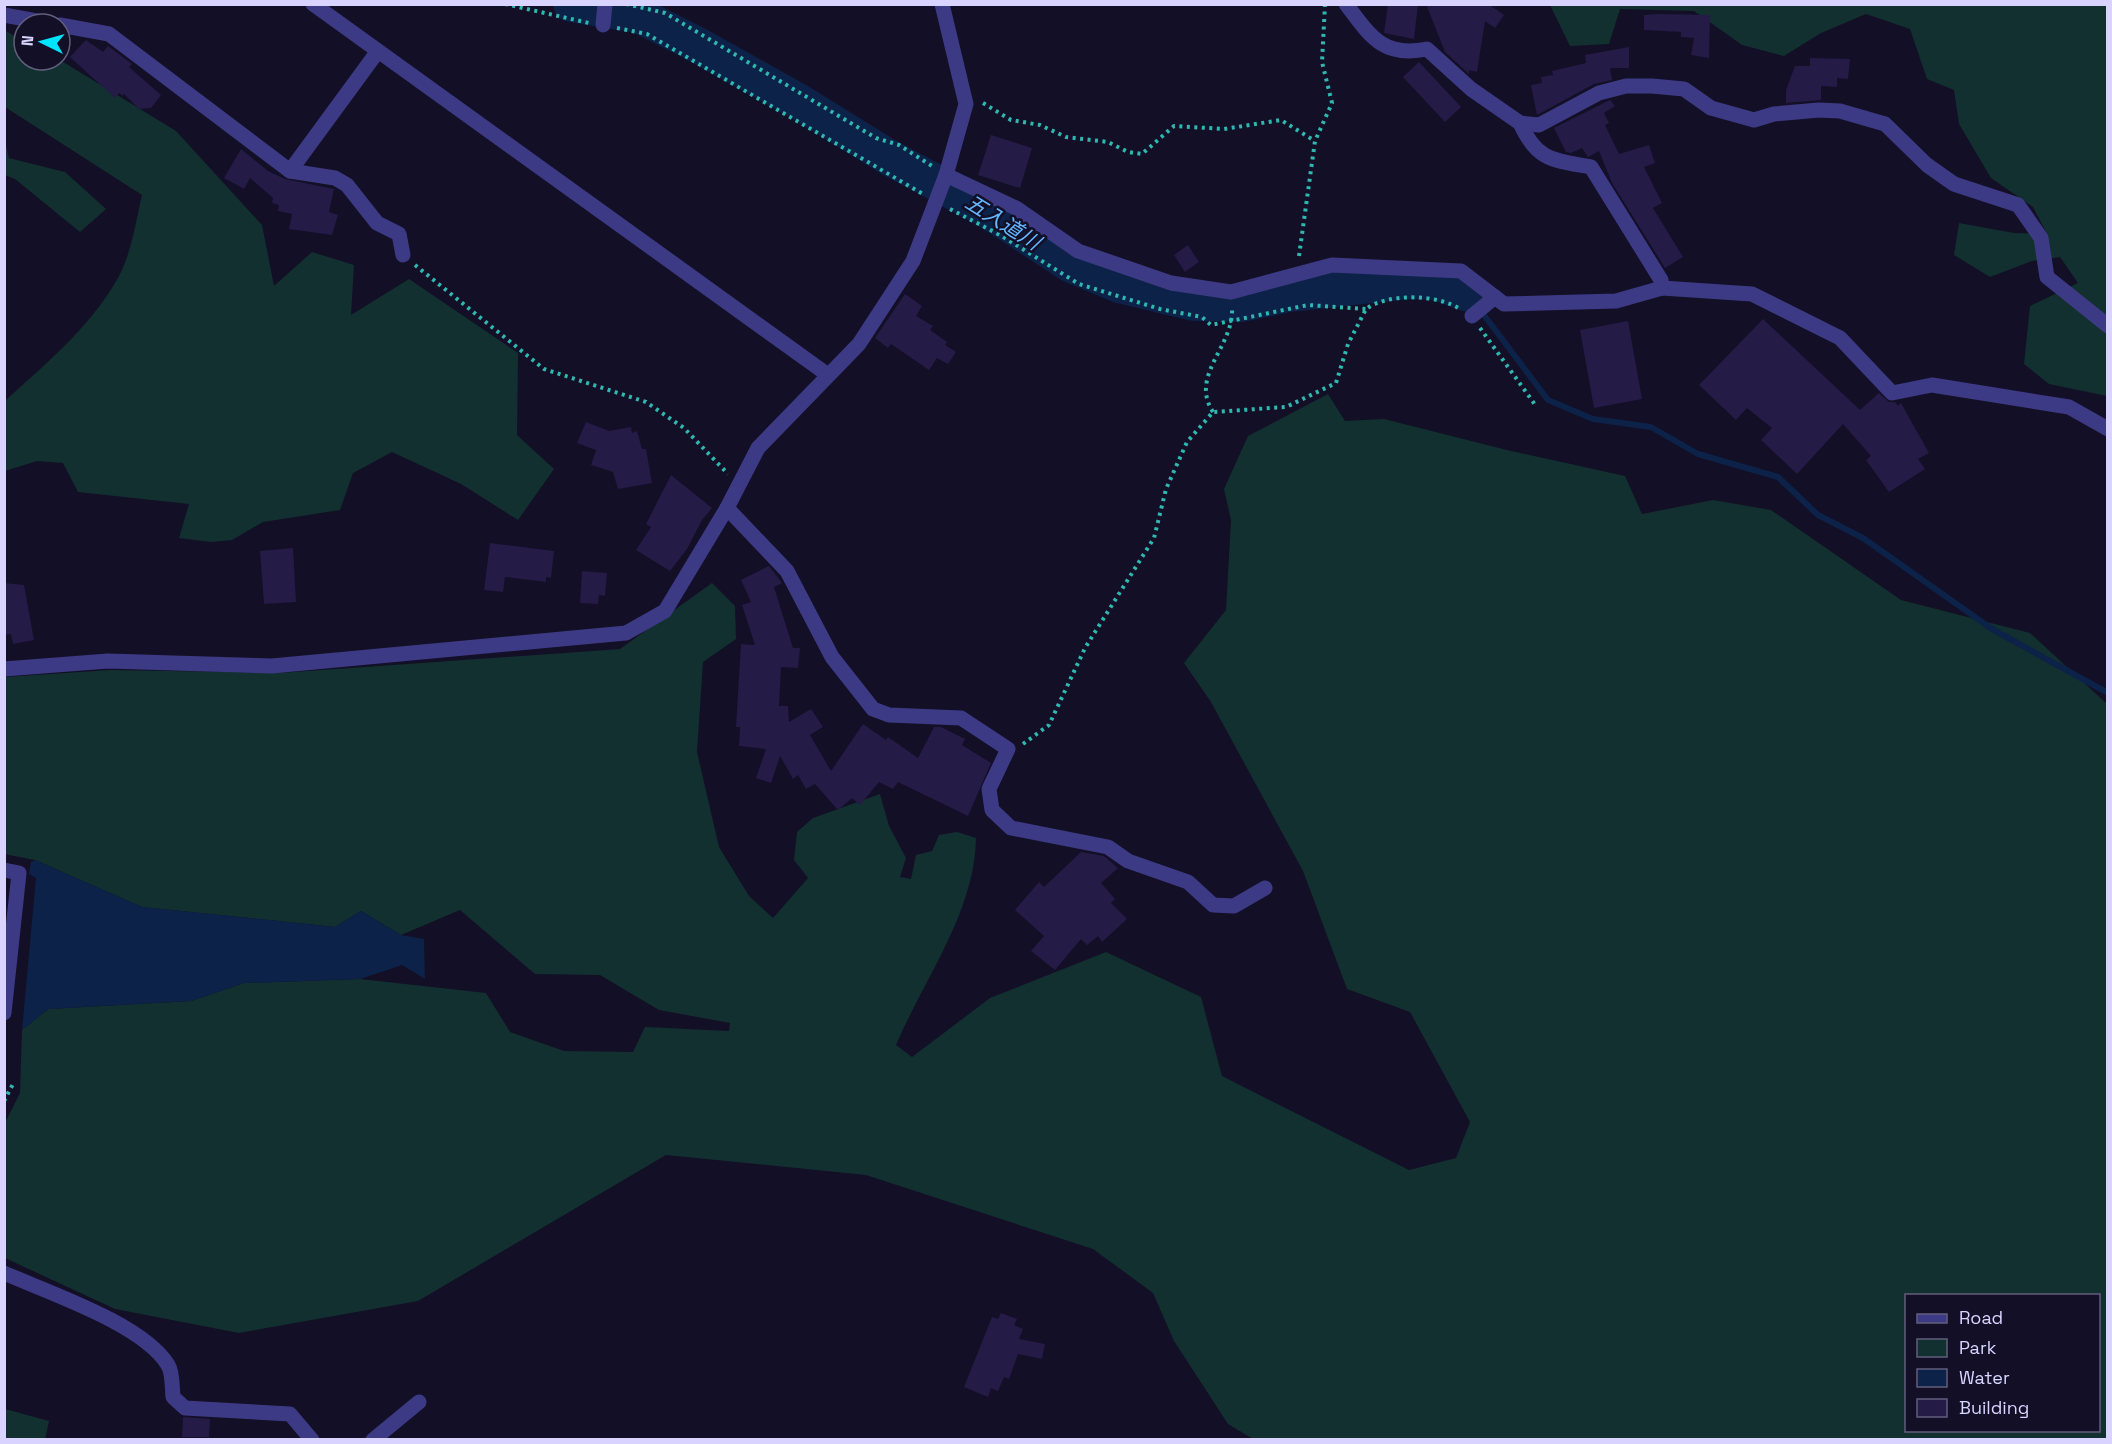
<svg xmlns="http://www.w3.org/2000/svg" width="2112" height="1444" viewBox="0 0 2112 1444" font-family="'Space Grotesk','Noto Sans JP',sans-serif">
	<rect width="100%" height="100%" fill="#130f26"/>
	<g fill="#12302f" fill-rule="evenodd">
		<path d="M1550,5H2107V396L2049,384L2024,364L2030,306L2078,283L2060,257L2032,261L1990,277L1954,255L1959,223L2014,233L2047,234L2033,207L1991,178L1959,124L1954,90L1927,79L1910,29L1866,14L1821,33L1784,56L1742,45L1694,11L1620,9L1609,44L1570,46Z"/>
		<path d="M4,30L24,41V60H60L176,131L262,225L274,286L312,252L354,265L351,315L409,279L518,353L517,435L554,469L518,520L461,484L392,452L353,473L340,510L263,522L232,540L211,542L179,538L189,504L78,492L63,463L37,461L5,471V401C44,365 87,330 115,283C131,258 135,224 142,195L5,107Z"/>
		<path d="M4,138L9,158L65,172L106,209L80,232L15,179L5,175Z"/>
		<path d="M1328,394L1345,421L1384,419L1511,451L1625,476L1642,514L1713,500L1771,510L1901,600L2030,633L2107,704V1439H1253L1228,1424L1174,1341L1153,1293L1093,1249L866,1175L666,1155L418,1301L239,1333L115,1309L5,1258L4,1125L20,1093L22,1030L48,1009L191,1001L244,983L360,979L486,993L510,1032L564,1051L633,1052L645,1027L729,1031L730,1023L659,1010L600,975L535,974L460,910L401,935L361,911L335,927L142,907L35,860L4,854L5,677L111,670L279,673L620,649L712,583L735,606L736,639L703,662L697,752L719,847L749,896L773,918L808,878L794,860L797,832L813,818L880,794L889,826L906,858L900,877L911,879L916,855L932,851L939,835L957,832L976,838C975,912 924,979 896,1045L912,1057L990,998L1106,952L1201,997L1222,1076L1409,1170L1456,1158L1470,1122L1410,1012L1347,989L1303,871L1211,702L1184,663L1226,610L1231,520L1224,489L1248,436ZM1906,1296H2098V1430H1906Z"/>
		<path d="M5,1409L49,1421L45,1439H5Z"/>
	</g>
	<path fill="#0c2248" d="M35,860L142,907L335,927L361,911L401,935L424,939L425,979L402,965L360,979L244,983L191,1001L48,1009L22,1030L36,878L29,874L31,862Z"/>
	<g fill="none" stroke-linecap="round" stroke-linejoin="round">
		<path stroke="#0c2248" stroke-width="6" d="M1468,294L1548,400L1593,419L1651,427L1698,454L1778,477L1818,515L1863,538L1992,629L2108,693"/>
		<path stroke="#0c2248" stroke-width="36" d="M571,4L638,15L696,44L803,104L890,158L984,208L1071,265L1119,285L1194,303L1242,304L1289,294L1408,281L1436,282L1468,294"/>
	</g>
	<g fill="#241b47">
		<path d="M1388,4H1418L1414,39L1384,33Z"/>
		<path d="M1426,4H1488L1504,15L1495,28L1485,21L1477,72L1469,70V74L1445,52Z"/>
		<path d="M1659,14L1710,15L1709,58L1691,55L1694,38L1681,37V32L1644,30V15Z"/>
		<path d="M86,40L103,52L108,46L132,64L129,67L161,95L151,108L139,109L124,94L123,96L119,93L115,98L70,57Z"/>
		<path d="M1629,47V68H1610L1612,80L1594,84L1537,115L1531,85L1542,83L1541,77L1553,75L1552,71L1586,63L1585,55Z"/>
		<path d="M1810,58L1850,59L1848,79L1837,78V87L1821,86V100L1786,103V90L1795,66H1810Z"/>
		<path d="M1419,62L1461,107L1445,122L1403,77Z"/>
		<path d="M1610,100L1615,106L1604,113L1609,123L1605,125L1619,154L1649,145L1655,163L1644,167L1662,203L1653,208L1683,257L1665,268L1612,183L1599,151L1588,157L1582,148L1571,153L1566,152L1554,128Z"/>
		<path d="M991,135L1032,148L1020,188L978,175Z"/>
		<path d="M241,149L268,171L285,179L334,189L329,212L338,215L332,235L289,229L292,214L278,211L279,205L272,203L273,198L250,178L244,189L224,178Z"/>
		<path d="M1188,245L1199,262L1185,272L1174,255Z"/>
		<path d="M905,294L922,306L916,316L933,326L930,330L947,342L945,345L956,352L948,364L937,358L929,370L891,344L888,348L875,338Z"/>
		<path d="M1763,319L1860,410L1879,393L1889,402H1895L1898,406L1901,403L1929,453L1918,459L1925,469L1889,492L1866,460L1871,456L1843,424L1797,474L1761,440L1772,428L1747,408L1736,420L1699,385Z"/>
		<path d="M1628,321L1642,399L1594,408L1580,330Z"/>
		<path d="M586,422L609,431L631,427L632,433L637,431L642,449H646L652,483L618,489L613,472L591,465L596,450L577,443Z"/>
		<path d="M671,475L712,508L702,520L687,549L670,571L636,550L651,527L646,524Z"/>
		<path d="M490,543L554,551L551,578L546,577V582L505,577L503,592L484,590Z"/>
		<path d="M293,548L296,602L264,604L260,551Z"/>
		<path d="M769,566L782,583L774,587L793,648H800L798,668L781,667L779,706H788L789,722L811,709L823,727L810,735L831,771L863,724L886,740L888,737L918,758L934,727H941L965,739L962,745L991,763L968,816L898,782L893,789L879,782L860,805L852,798L838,810L815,784L806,789L798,775L793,779L780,756L771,783L756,778L766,749L739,746L740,727H736L741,644L755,645L742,605L751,602L741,580Z"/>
		<path d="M582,571L607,573L605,596L599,595L598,604L580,603Z"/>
		<path d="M4,583L24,585L34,640L13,644L11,634L4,635Z"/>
		<path d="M1081,852L1104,856L1118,868L1101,883L1115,899L1111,903L1127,919L1102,942L1098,936L1087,945L1081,939L1055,970L1031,951L1044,936L1015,910L1039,882L1044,887Z"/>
		<path d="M1001,1313L1017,1319L1014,1325L1023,1329L1019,1339L1045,1344L1042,1359L1018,1354L1009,1379L1004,1377L998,1391L991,1388L988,1397L964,1387L992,1317L998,1319Z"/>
		<path d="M183,1417L210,1419L209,1437H182Z"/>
	</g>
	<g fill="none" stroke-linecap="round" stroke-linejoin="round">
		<g stroke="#2fb8b0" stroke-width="4" stroke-dasharray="3 4.5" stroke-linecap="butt">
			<path d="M505,4L589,23"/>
			<path d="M626,4L665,13L876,138L899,145L932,166"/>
			<path d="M617,28L647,34L923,194"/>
			<path d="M983,103L1011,120L1040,125L1066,137L1108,142L1128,152L1142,154L1174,126L1224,129L1281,120L1315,141"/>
			<path d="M950,209L1000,235L1079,284L1160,309L1202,317L1211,325L1308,305L1366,309"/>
			<path d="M1299,256L1315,141L1332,103L1322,62L1325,4"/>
			<path d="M415,265L544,369L646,402L684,428L728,474"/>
			<path d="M1480,328L1536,406"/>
			<path d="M1213,412C1189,375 1234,347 1232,308"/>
			<path d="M1023,744L1049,725L1085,648L1154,538L1166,489L1187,442L1213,412L1286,407L1336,383L1348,344L1366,309C1388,293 1437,294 1460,309"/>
			<path d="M4,1101L14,1082"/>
		</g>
		<g stroke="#3d3a85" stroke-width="15">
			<path d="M313,4L828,375"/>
			<path d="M1346,4C1370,36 1383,58 1427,49L1471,89L1520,123L1539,125L1599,93L1626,86H1652L1684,89L1711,108L1754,120L1774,114L1819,110L1840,111L1885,124L1927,165L1954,184L2018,205L2041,238L2047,277L2108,326"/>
			<path d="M4,15L53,24"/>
			<path d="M60,25L109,34L290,171L335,178L347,185L377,223L399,234L403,255"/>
			<path d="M603,25L605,4"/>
			<path d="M1520,123C1537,161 1553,160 1591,167L1661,280L1662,288"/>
			<path d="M290,171L378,51"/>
			<path d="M946,175L1016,208L1078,251L1171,283L1231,292L1332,265L1461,271L1504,304L1616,301L1662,288L1752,294L1840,338L1892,393L1932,385L2069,407L2108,429"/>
			<path d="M1472,316L1495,297"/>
			<path d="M727,508L787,571L832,657L873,709L889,715L961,718L1008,749L989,789L992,810L1011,828L1108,847L1128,861L1188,882L1213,905L1234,906L1265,888"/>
			<path d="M4,669L108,661L272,666L626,633L665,611L727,508L758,448L859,344L913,261L946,175L966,104L942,4"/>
			<path d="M4,870L19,873L4,1013"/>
			<path d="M4,1273C49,1293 143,1324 168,1365C173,1373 172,1388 173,1397L185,1408L290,1414L312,1440"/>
			<path d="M373,1440L419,1402"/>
		</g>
	</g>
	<g text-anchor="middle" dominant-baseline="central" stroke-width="5" stroke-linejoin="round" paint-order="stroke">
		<g font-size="21" font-style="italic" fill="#62b6ff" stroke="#130f26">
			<text transform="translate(1003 222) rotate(32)">五入道川</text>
		</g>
	</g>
	<rect width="2112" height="1444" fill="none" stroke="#d9d4ff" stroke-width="12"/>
	<rect x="1905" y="1294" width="195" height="138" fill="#130f26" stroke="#625e7d" stroke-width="1.5"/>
	<rect x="1917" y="1314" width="30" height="9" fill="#3d3a85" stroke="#625e7d" stroke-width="1.5"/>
	<text x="1959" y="1324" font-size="18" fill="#d9d4ff">Road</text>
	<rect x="1917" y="1339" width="30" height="18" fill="#12302f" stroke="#625e7d" stroke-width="1.5"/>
	<text x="1959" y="1354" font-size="18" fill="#d9d4ff">Park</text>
	<rect x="1917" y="1369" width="30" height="18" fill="#0c2248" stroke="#625e7d" stroke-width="1.5"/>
	<text x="1959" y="1384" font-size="18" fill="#d9d4ff">Water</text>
	<rect x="1917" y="1399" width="30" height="18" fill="#241b47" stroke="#625e7d" stroke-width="1.5"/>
	<text x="1959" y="1414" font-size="18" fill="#d9d4ff">Building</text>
	<g transform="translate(42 42) rotate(275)"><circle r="28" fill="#130f26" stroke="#625e7d" stroke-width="1.5"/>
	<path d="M0-4.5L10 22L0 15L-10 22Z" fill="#00e5ff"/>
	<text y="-9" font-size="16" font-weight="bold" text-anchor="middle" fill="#d9d4ff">N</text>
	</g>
</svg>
